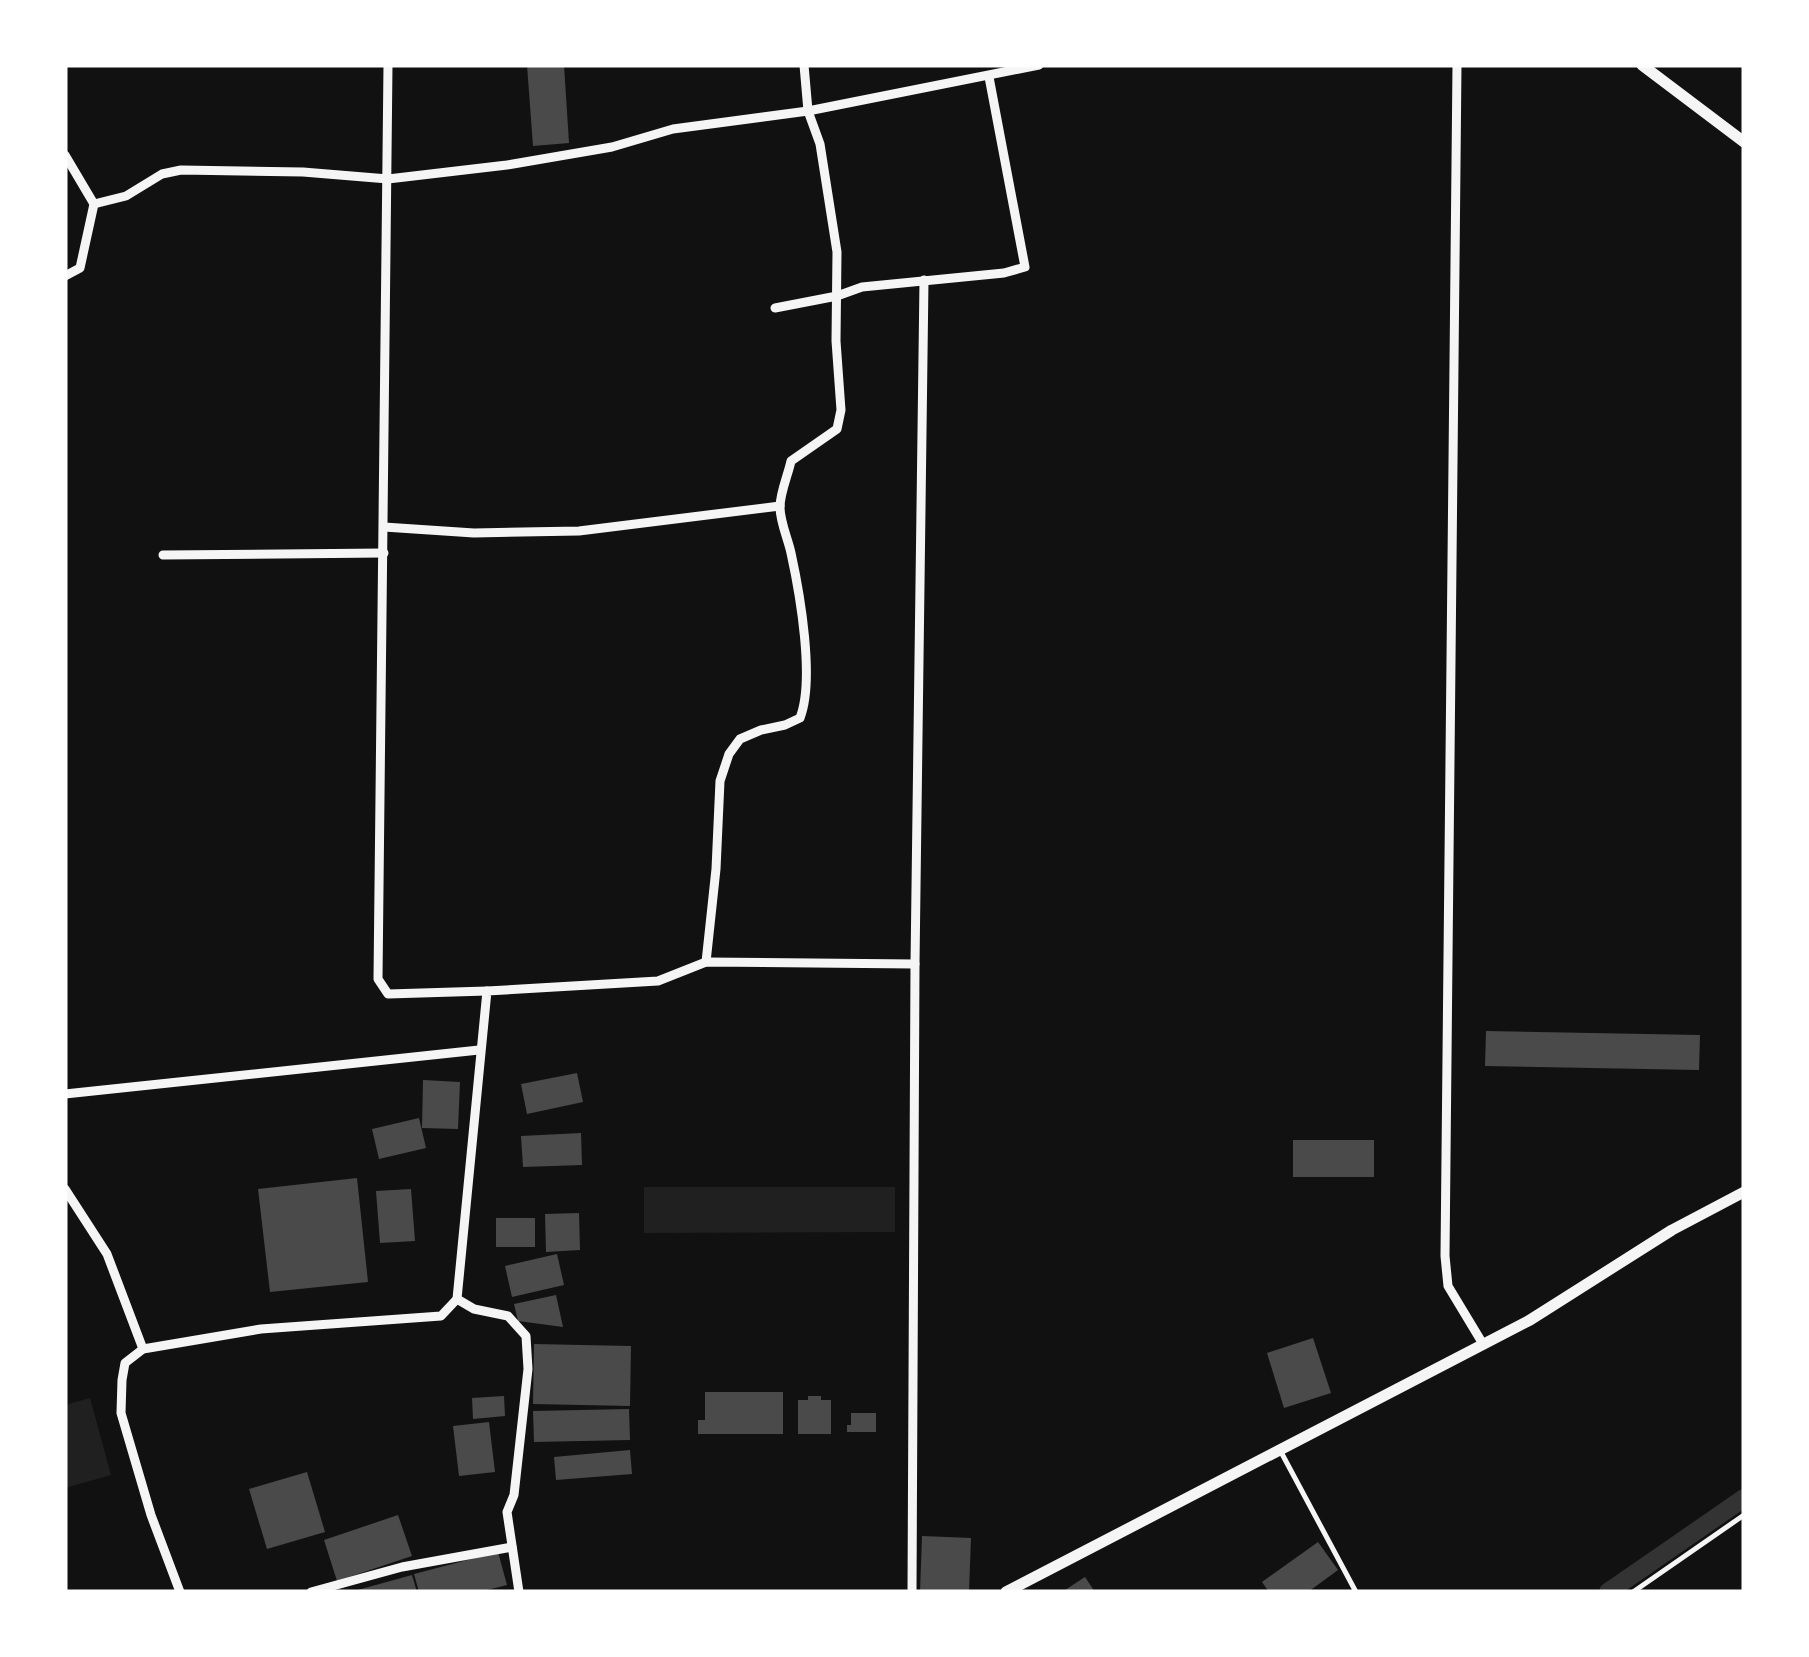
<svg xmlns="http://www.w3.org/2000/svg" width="1809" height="1657" viewBox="0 0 1809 1657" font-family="Inter,sans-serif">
	<rect width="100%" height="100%" fill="#111"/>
	<g fill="#202020">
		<path d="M644,1187H895V1232L644,1233Z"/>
		<path d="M90,1398L111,1475L65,1488V1405Z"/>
	</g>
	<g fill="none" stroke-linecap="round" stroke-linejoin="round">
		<path stroke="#333" stroke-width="18" d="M1608,1592L1744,1498"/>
	</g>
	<g fill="#4a4a4a">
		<path d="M527,65H564L569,143L533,146Z"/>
		<path d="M1486,1031L1700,1035L1699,1070L1485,1066Z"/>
		<path d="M577,1073L583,1102L527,1114L521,1084Z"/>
		<path d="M423,1080L460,1082L458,1129L422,1128Z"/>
		<path d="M419,1118L426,1148L379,1159L372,1129Z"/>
		<path d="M581,1133L582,1165L523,1167L521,1136Z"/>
		<rect x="1293" y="1140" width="81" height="37"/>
		<path d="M357,1178L368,1282L270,1292L258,1189Z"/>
		<path d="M411,1189L415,1241L380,1243L376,1191Z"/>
		<path d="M579,1213L580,1250L546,1252L545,1214Z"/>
		<rect x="496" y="1218" width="39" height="29"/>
		<path d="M557,1254L564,1285L512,1297L505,1266Z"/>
		<path d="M556,1295L563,1327L518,1321L514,1304Z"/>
		<path d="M1313,1338L1331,1393L1284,1408L1267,1353Z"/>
		<path d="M534,1344L631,1346L630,1406L533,1404Z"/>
		<path d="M705,1392H783V1434H698V1420H705Z"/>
		<path d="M504,1396L505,1416L473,1419L472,1398Z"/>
		<path d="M808,1396H821V1400H831V1434H798V1400H808Z"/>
		<path d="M629,1409L630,1440L534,1442L533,1411Z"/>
		<path d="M851,1413H876V1432H847V1425H851Z"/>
		<path d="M489,1422L495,1472L459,1476L453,1426Z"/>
		<path d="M630,1450L632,1474L556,1480L554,1457Z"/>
		<path d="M307,1472L325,1532L267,1549L249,1489Z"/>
		<path d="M398,1515L412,1556L337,1581L324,1540Z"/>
		<path d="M922,1536L971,1538L969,1592H920Z"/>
		<path d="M1318,1542L1338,1570L1308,1592H1269L1262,1582Z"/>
		<path d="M498,1552L507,1585L479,1592H419L414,1574Z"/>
		<path d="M412,1575L417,1592H354V1591Z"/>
		<path d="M1085,1577L1095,1592H1062Z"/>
	</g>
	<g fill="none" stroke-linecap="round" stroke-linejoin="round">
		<g stroke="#f5f5f5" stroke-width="5">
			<path d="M1281,1452L1356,1592"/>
			<path d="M1633,1592L1744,1515"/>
		</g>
		<g stroke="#f5f5f5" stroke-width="9">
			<path d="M388,65L378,979L388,994L487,991"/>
			<path d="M1457,65L1445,1256L1448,1286L1483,1344"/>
			<path d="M65,155L94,204L80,268L65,276"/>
			<path d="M94,204L126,196L162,174L181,170L303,172L388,179L507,165L612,147L673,129L808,111L1039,65"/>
			<path d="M775,308L837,296L862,287L1004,273L1025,267L989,77"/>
			<path d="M384,527L474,533L579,531L780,506"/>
			<path d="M163,555L384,553"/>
			<path d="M706,962L716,869L720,781L729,754L740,739L761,730L785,725L800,718C815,680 800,594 791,553C788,539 780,522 780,507C780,493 788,475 791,461L837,429L841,410L836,341L837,252L820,144L808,111L804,65"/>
			<path d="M65,1094L479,1050"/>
			<path d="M65,1189L107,1254L143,1349"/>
			<path d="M180,1592L151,1515L121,1413L122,1380L125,1363L143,1349L261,1329L441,1316L457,1299"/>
			<path d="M311,1592L402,1567L512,1547"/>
			<path d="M519,1592L507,1512L514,1495L528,1369L526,1336L508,1316L474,1309L457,1299L487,991L658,981L706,962L915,964"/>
			<path d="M912,1592L915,964L924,280"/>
		</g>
		<g stroke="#f5f5f5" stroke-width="11">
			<path d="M1642,65L1744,142"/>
			<path d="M1006,1592L1530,1320L1672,1230L1744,1192"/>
		</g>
	</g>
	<rect width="1809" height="1657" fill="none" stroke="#ffffff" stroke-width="135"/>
</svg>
